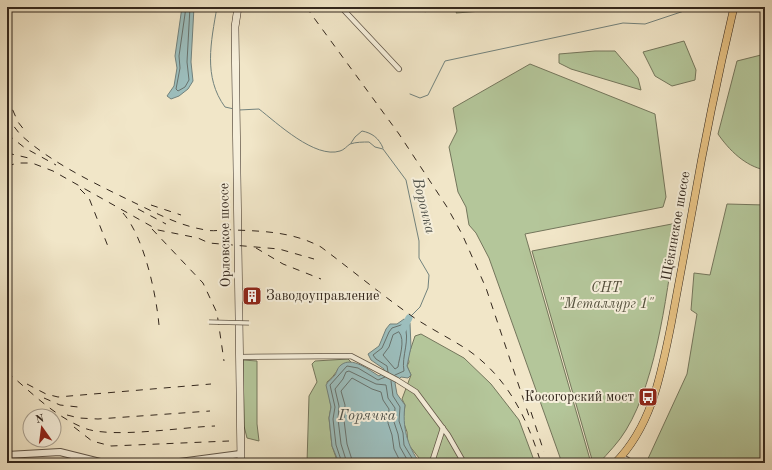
<svg xmlns="http://www.w3.org/2000/svg" width="772" height="470" viewBox="0 0 772 470" font-family="'Old Standard TT',serif">
	<rect width="100%" height="100%" fill="#f1e6c8"/>
	<filter id="stains"><feTurbulence type="fractalNoise" baseFrequency=".005" numOctaves="4"/><feColorMatrix values="0 0 0 0 .2 0 0 0 0 .09 0 0 0 0 .02 0 0 0 .5 -.17"/></filter>
	<radialGradient id="worn" r=".72"><stop offset=".6" stop-color="#630" stop-opacity="0"/><stop offset="1" stop-color="#630" stop-opacity=".3"/></radialGradient>
	<g fill="#b4c69a" stroke="#74765c">
		<path d="M459,7H534L456,13Z"/>
		<path d="M684,41L696,70L695,80L672,86L655,76L643,52Z"/>
		<path d="M595,51H615L638,78L641,90L571,69L559,63V54Z"/>
		<path d="M765,54V170C745,166 729,150 718,134L737,61Z"/>
		<path d="M530,64L655,114L666,197L663,207L525,234L591,463H562L489,258L476,233L469,225L466,207L458,192L449,147L457,131L453,108Z"/>
		<path d="M727,204L765,205V463H646L687,374L697,314L691,310L694,273L710,275Z"/>
		<path d="M677,223C668,284 658,378 626,430C619,442 608,453 599,463H593L532,251Z"/>
		<path d="M421,334L464,358L491,384L519,420L535,463H467L447,459L437,463L431,460L423,463L408,444L407,432L403,421L405,405L402,399L411,375L407,366L409,362L408,357L415,336Z"/>
		<path d="M348,359L351,362C338,363 337,375 327,382L331,407L329,418L332,446L338,463H307L309,396L317,382L312,364L315,361Z"/>
		<path d="M243,360L257,361V424L259,441L247,438L244,426Z"/>
	</g>
	<g fill="#9cbebd" stroke="#72827d">
		<path d="M182,7H194L191,62L193,81L188,89L179,96L171,99L167,96L174,86L177,68L175,56Z"/>
		<path d="M404,319L410,323L411,347L407,366L411,375L408,378L401,377L395,383L397,394L405,405C402,426 407,446 420,463H339L332,446L329,418L331,407L326,385C328,381 332,379 335,375C337,372 337,368 341,365C352,356 369,370 379,376L382,374L384,369L371,360L368,354L379,346L386,329L390,324H397Z"/>
	</g>
	<g fill="none" stroke-linecap="round" stroke-linejoin="round">
		<g stroke="#68726d" stroke-width="1">
			<path d="M186,7L179,56L180,68L176,89L178,91L185,87L189,80L187,62L190,7"/>
			<path d="M399,332C406,340 399,358 398,367L395,369L383,355L389,347L393,335Z"/>
			<path d="M388,372L387,366L376,359L373,355L382,348L389,332L392,328L404,324C411,340 401,356 404,371L395,375"/>
			<path d="M391,381L393,396L400,407L399,421L403,433L404,445L415,463"/>
			<path d="M342,463L336,445L333,419L335,407L330,385L347,366L358,368L378,380L385,377"/>
			<path d="M347,463L341,444L338,419L339,406L335,389L343,379L346,372L349,371L376,384L386,385L388,398L395,408L394,422L398,434L400,447L409,463"/>
			<path d="M353,463L347,444L344,420L345,405L341,391L352,378L372,389L381,392L383,400L389,409L388,423L392,435L394,449L401,463"/>
		</g>
		<g stroke="#72827d" stroke-width="1">
			<path d="M217,7C211,42 203,77 225,107L234,109"/>
			<path d="M410,94L420,98L428,95L445,61L623,23L645,24L684,11L699,10"/>
			<path d="M239,110L259,109C277,123 315,159 340,151C344,150 347,146 350,144C356,142 363,142 369,142L375,147L383,149L406,180L419,241V258L429,275L428,288L420,307L409,318"/>
			<path d="M351,143L355,137L362,131C372,133 379,138 383,148"/>
		</g>
		<path stroke="#9cbebd" stroke-width="7" d="M403,329L409,318"/>
		<defs>
			<g id="minor">
				<path d="M341,7L399,69"/>
				<path d="M425,9L426,7"/>
				<path d="M239,357L351,356L397,380L416,392L448,435L464,463"/>
				<path d="M433,463V459L443,428"/>
			</g>
			<g id="tertiary">
				<path d="M7,455L60,452L104,463"/>
				<path d="M621,457L631,463"/>
				<path d="M172,463L240,454"/>
			</g>
			<path id="secondary" d="M238,7L235,27L241,463"/>
			<path id="primary" d="M615,463C652,426 661,374 671,325C678,287 685,249 692,212C704,143 718,75 734,7"/>
		</defs>
		<use href="#minor" stroke="#625748" stroke-width="6"/>
		<use href="#tertiary" stroke="#625748" stroke-width="8"/>
		<use href="#secondary" stroke="#33271d" stroke-width="8"/>
		<use href="#primary" stroke="#33271d" stroke-width="8"/>
		<use href="#minor" stroke="#f6efdb" stroke-width="4.5"/>
		<use href="#tertiary" stroke="#f6efdb" stroke-width="6"/>
		<use href="#secondary" stroke="#f6efdb" stroke-width="7"/>
		<use href="#primary" stroke="#e8c384" stroke-width="7"/>
		<g stroke="#33271d" stroke-width="1" stroke-dasharray="7 7" stroke-linecap="butt">
			<path d="M306,7L399,134L447,207L462,234L486,288L530,419"/>
			<path d="M7,97L18,122L25,131"/>
			<path d="M7,115C11,122 15,129 21,135C51,163 98,185 135,203C158,214 180,226 206,230C214,232 224,229 233,230C264,231 293,232 321,247C353,271 383,296 416,319C433,330 451,339 468,350C508,378 527,418 541,463"/>
			<path d="M7,134L25,148L56,165"/>
			<path d="M7,153L33,159"/>
			<path d="M7,166L18,163H32L53,171L158,230L198,238L209,243L279,249L314,259"/>
			<path d="M80,189L89,198L109,249"/>
			<path d="M151,205L181,215"/>
			<path d="M138,209L166,224"/>
			<path d="M123,213C144,237 156,293 159,325"/>
			<path d="M152,229L203,283L217,313L224,361"/>
			<path d="M256,248L283,264L321,279"/>
			<path d="M7,372C31,392 54,416 84,428C111,439 183,427 215,426"/>
			<path d="M27,384L46,394L58,397L211,384"/>
			<path d="M44,398L60,405L78,407"/>
			<path d="M531,412L544,452"/>
			<path d="M67,415L79,418L98,419L210,411"/>
			<path d="M74,427L92,441L111,446L229,441"/>
		</g>
		<defs>
			<path id="pedestrian-bridge" d="M209,322L249,323"/>
		</defs>
		<use href="#pedestrian-bridge" stroke="#625748" stroke-width="5" stroke-linecap="butt"/>
		<use href="#pedestrian-bridge" stroke="#f6efdb" stroke-width="3.5"/>
	</g>
	<defs>
		<symbol id="building-square" viewBox="-11 -11 22 22"><rect x="-9" y="-9" width="18" height="18" rx="4" fill="#8f2418" stroke="#f6efdb"/><path d="M-4-6H4V6H1V3H-1V6H-4ZM-2.5-4.3h1.7v1.8h-1.7ZM.8-4.3h1.7v1.8H.8ZM-2.5-1h1.7V.8h-1.7ZM.8-1h1.7V.8H.8Z" fill="#fff"/></symbol>
		<symbol id="bus-square" viewBox="-11 -11 22 22"><rect x="-9" y="-9" width="18" height="18" rx="4" fill="#8f2418" stroke="#f6efdb"/><path d="M-5-6H5V4H4V6H2V4H-2V6H-4V4H-5ZM-3.5-4V0h7V-4ZM-3.5 1.2v1.5H-2V1.2ZM2 1.2v1.5H3.5V1.2Z" fill="#fff"/></symbol>
	</defs>
	<g fill-rule="evenodd">
		<use href="#building-square" x="241" y="285" width="22" height="22"/>
		<use href="#bus-square" x="637" y="386" width="22" height="22"/>
	</g>
	<g text-anchor="middle" dominant-baseline="central" stroke-width="4" stroke-linejoin="round" paint-order="stroke">
		<g font-size="14" fill="#33271d" stroke="#f6efdb">
			<text transform="translate(676 226) rotate(-80)">Щёкинское шоссе</text>
			<text transform="translate(225 235) rotate(-91)">Орловское шоссе</text>
		</g>
		<g font-size="14" font-style="italic" fill="#534f3c" stroke="#f6efdb">
			<text x="606" y="288">СНТ<tspan x="606" dy="16">"Металлург 1"</tspan></text>
		</g>
		<g font-size="14" fill="#33271d" stroke="#f6efdb" text-anchor="start">
			<text x="266" y="296">Заводоуправление</text>
			<text x="634" y="397" text-anchor="end">Косогорский мост</text>
		</g>
		<g font-size="15" font-style="italic" fill="#52544d" stroke="#f6efdb">
			<text transform="translate(423 206) rotate(76)">Воронка</text>
			<text x="367" y="416">Горячка</text>
		</g>
	</g>
	<rect width="772" height="470" fill="none" stroke="#f1e6c8" stroke-width="24"/>
	<rect x="8" y="8" width="756" height="454" fill="none" stroke="#33271d" stroke-width="2"/>
	<rect x="12" y="12" width="748" height="446" fill="none" stroke="#33271d"/>
	<g transform="translate(42 428) rotate(346)"><circle r="19" fill="#f6efdb" stroke="#a89f8f"/>
	<path d="M0-3L7 15L0 10L-7 15Z" fill="#8f2418"/>
	<text y="-6" font-size="11" font-weight="bold" text-anchor="middle" fill="#33271d">N</text>
	</g>
	<rect width="100%" height="100%" filter="url(#stains)"/>
	<rect width="100%" height="100%" fill="url(#worn)"/>
</svg>
